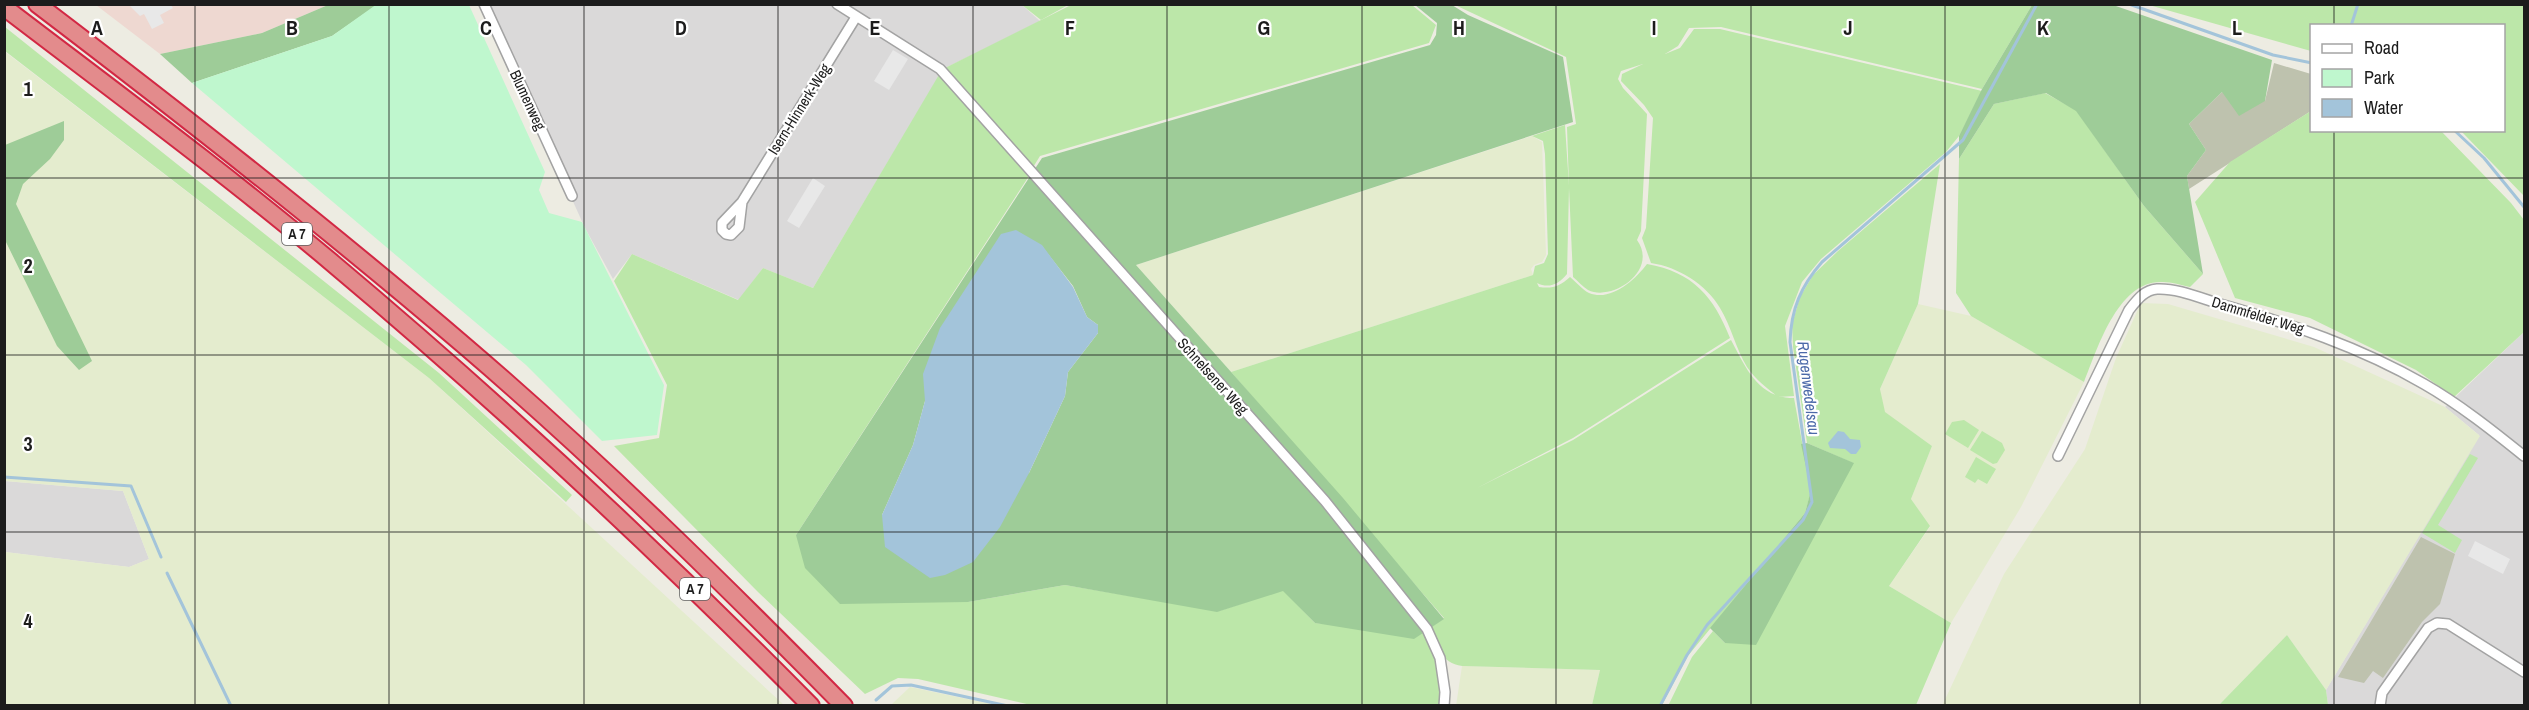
<svg xmlns="http://www.w3.org/2000/svg" width="2529" height="710" viewBox="0 0 2529 710" font-family="'Archivo Narrow',sans-serif">
	<rect width="100%" height="100%" fill="#edece2"/>
	<g fill="#dad9d9">
		<path d="M1021,4L1041,22L943,69L813,288L763,268L739,300L632,254L613,279L585,228L484,5Z"/>
		<path d="M2524,332V705H2328L2326,690L2479,435L2445,407Z"/>
		<path d="M5,481L123,491L149,559L129,567L5,552Z"/>
	</g>
	<path fill="#eed8d1" d="M96,5H328L262,33L160,54Z"/>
	<g fill="#bec2ae">
		<path d="M2274,63L2311,74V111L2189,189L2187,176L2206,150L2189,124L2222,92L2265,101Z"/>
		<path d="M2421,537L2455,554L2440,604L2422,622L2383,678L2373,671L2364,683L2338,677Z"/>
	</g>
	<g fill="#e4ecce">
		<path d="M4,51L429,378L784,705H5V552L129,567L149,559L123,491L5,481Z"/>
		<path d="M1532,136L1542,142L1546,255L1542,262L1534,265L1531,269L1533,275L1231,372L1136,265Z"/>
		<path d="M2141,303L2168,304L2314,347L2445,407L2480,436L2326,690L2287,635L2219,705L1942,706L2004,574L2085,449L2116,358Z"/>
		<path d="M1918,304L1971,316L2084,382L2021,507L1951,623L1889,586L1930,527L1911,499L1932,446L1884,412L1880,389Z"/>
		<path d="M1462,666L1600,670L1592,705L1456,706Z"/>
		<path d="M910,687L996,705H891Z"/>
	</g>
	<g fill="#bce7a9">
		<path d="M1022,5H1068L1041,20Z"/>
		<path d="M1071,5H1412L1436,25L1429,43L1040,156L1032,169L943,69Z"/>
		<path d="M1455,5H2032L1982,89L1721,27L1689,28L1678,46L1665,54L1680,48L1694,29H1720L1982,91L1959,136L1946,152L1821,259L1802,282L1785,326L1794,396L1778,397C1767,388 1755,379 1747,367C1736,349 1731,326 1720,308C1706,284 1678,267 1651,263L1642,238L1646,228L1653,118L1644,105L1621,81L1622,74L1643,64L1621,71L1618,79L1623,88L1647,114L1641,231L1637,240C1659,271 1612,302 1588,290C1583,287 1578,281 1573,277L1569,188L1567,274C1559,284 1549,289 1537,283L1539,287C1553,289 1560,286 1570,277C1576,282 1583,290 1589,293C1611,302 1635,280 1647,264C1693,272 1714,297 1730,338L1573,438L1477,488L1573,440L1731,340C1746,368 1758,398 1794,398L1811,491L1805,513L1687,657L1662,705H1592L1600,670L1462,666C1441,663 1438,647 1430,628L1444,618L1231,372L1533,275L1535,266L1544,263L1548,254L1545,154L1543,141L1532,136L1565,125L1569,186L1567,127L1576,124L1566,57Z"/>
		<path d="M2149,5H2524V196L2461,131L2504,130V26H2312L2311,51Z"/>
		<path d="M5,27L439,373L572,495L566,502L429,378L5,51Z"/>
		<path d="M940,73L1031,173L796,535L968,602L1065,585L1219,611L1283,590L1315,623L1425,632L1438,658L1441,705L1035,706L918,679L898,678L865,694L758,592L614,446L659,438L667,385L614,281L632,254L738,300L763,268L813,288Z"/>
		<path d="M2045,93L2076,110L2144,206L2203,274L2190,287C2181,285 2172,282 2163,282C2118,279 2097,350 2084,382L1971,316L1956,293L1959,159L1994,104Z"/>
		<path d="M2311,111L2312,130L2441,131L2511,203L2524,220V332L2454,397L2416,370L2310,318L2235,298L2195,202L2230,162Z"/>
		<path d="M1940,164L1918,304L1880,389L1885,412L1932,446L1911,499L1930,526L1889,586L1951,623L1916,705L1668,706L1692,657L1713,631L1725,643L1853,463L1807,443L1793,347L1792,324L1800,297L1813,275L1838,251Z"/>
		<path d="M1964,420L1979,430L1968,448L1945,434L1952,422Z"/>
		<path d="M1982,431L2002,443L2005,450L1997,463L1993,464L1970,450Z"/>
		<path d="M2470,454L2478,458L2438,525L2462,540L2455,553L2422,533Z"/>
		<path d="M1976,457L1996,469L1987,484L1978,479L1975,483L1965,477Z"/>
		<path d="M2287,635L2326,690L2328,705H2219Z"/>
	</g>
	<g fill="#9ecc98" fill-rule="evenodd">
		<path d="M328,5H377L332,36L192,83L160,54L262,33Z"/>
		<path d="M1415,5H1452L1468,15L1563,57L1573,122L1136,265L1343,498L1444,619L1414,639L1315,623L1283,591L1217,612L1065,585L968,602L840,604L805,568L796,535L1042,158L1430,45L1436,35L1437,23ZM1041,245L1073,286L1087,317L1098,325V333L1068,372L1065,396L1029,473L882,515L913,445L925,401Z"/>
		<path d="M2032,5H2113L2272,60L2265,101L2239,116L2222,92L2189,124L2206,150L2187,176L2203,274L2144,206L2076,111L2046,93L1994,104L1959,159V136L1982,89Z"/>
		<path d="M64,121V140L50,159L23,184L16,204L92,361L79,370L57,346L5,240V145Z"/>
		<path d="M1807,443L1854,463L1756,645L1725,643L1710,628L1805,513L1811,490L1801,444Z"/>
	</g>
	<path fill="#bff7ce" d="M377,4L469,5L545,172L539,190L549,213L582,222L664,385L657,435L602,441L526,365L192,83L332,36Z"/>
	<g fill="#e8e8e8">
		<path d="M129,5H171L173,8L160,15L164,23L152,29L144,14L140,16Z"/>
		<path d="M893,50L908,59L889,90L874,81Z"/>
		<path d="M813,178L825,186L799,228L787,221Z"/>
		<path d="M2475,541L2510,559L2503,574L2468,556Z"/>
	</g>
	<g fill="#a3c4da">
		<path d="M1016,230L1042,245L1073,287L1087,317L1098,325V333L1068,372L1065,396L1029,473L1000,527L973,562L945,575L930,578L885,547L882,515L913,445L925,401L923,374L940,328L1001,234Z"/>
		<path d="M1838,431L1844,432L1850,439L1860,440L1861,447L1856,454H1851L1845,449L1830,448L1828,443Z"/>
	</g>
	<g fill="none" stroke-linecap="round" stroke-linejoin="round">
		<g stroke="#a3c4da" stroke-width="3">
			<path d="M2129,4L2273,55L2312,63"/>
			<path d="M2351,26L2358,4"/>
			<path d="M2454,130L2484,158L2524,207"/>
			<path d="M4,477L131,486L161,557"/>
			<path d="M167,573L231,706"/>
			<path d="M876,700L892,686L911,685L1008,706"/>
			<path d="M1660,706L1687,655L1707,625L1803,520L1812,502L1790,342C1791,309 1801,286 1822,262L1963,140L2037,4"/>
		</g>
		<defs>
			<g id="street">
				<path d="M484,4L572,196"/>
				<path d="M837,4L940,69L1325,501L1427,629L1440,658L1445,692L1444,706"/>
				<path d="M742,202L739,227L731,235L726,234L722,230V223L742,202L856,17"/>
				<path d="M2058,456L2129,310C2137,300 2144,290 2157,289C2178,288 2200,298 2220,304C2291,324 2360,347 2424,384C2459,404 2493,431 2524,456"/>
				<path d="M2380,706L2382,693L2428,628L2437,623L2448,624L2524,672"/>
			</g>
			<g id="highway">
				<path d="M37,4C183,115 327,228 466,347C598,460 722,582 844,706"/>
				<path d="M4,7C114,91 225,173 330,261C498,402 657,550 811,706"/>
			</g>
		</defs>
		<use href="#street" stroke="#a3a3a3" stroke-width="12"/>
		<use href="#highway" stroke="#d22844" stroke-width="20"/>
		<use href="#street" stroke="#fff" stroke-width="9"/>
		<use href="#highway" stroke="#e38b8c" stroke-width="16"/>
	</g>
	<path fill="none" stroke="#1c1c1c" stroke-width="1.5" stroke-opacity="0.55" d="M195,4V706M389,4V706M584,4V706M778,4V706M973,4V706M1167,4V706M1362,4V706M1556,4V706M1751,4V706M1945,4V706M2140,4V706M2334,4V26M2334,130V706M4,178H2524M4,355H2524M4,532H2524"/>
	<g text-anchor="middle" dominant-baseline="central" stroke-width="4.5" stroke-linejoin="round" paint-order="stroke">
		<g fill="#fff" stroke="#606060" stroke-width="1.5">
			<rect x="282" y="223" width="30" height="22" rx="4.5"/>
			<rect x="680" y="578" width="30" height="22" rx="4.5"/>
		</g>
		<g font-size="14" font-weight="bold" fill="#1c1c1c">
			<text x="297" y="234">A 7</text>
			<text x="695" y="589">A 7</text>
		</g>
		<g font-size="15" fill="#1c1c1c" stroke="#fff">
			<text transform="translate(528 100) rotate(65)">Blumenweg</text>
			<text transform="translate(799 109) rotate(-58)">Isern-Hinnerk-Weg</text>
			<text transform="translate(2258 315) rotate(17)">Dammfelder Weg</text>
			<text transform="translate(1213 376) rotate(48)">Schnelsener Weg</text>
		</g>
		<g font-size="16" font-style="italic" fill="#4c6aa9" stroke="#fff">
			<text transform="translate(1809 388) rotate(83)">Rugenwedelsau</text>
		</g>
	</g>
	<g font-size="20" text-anchor="middle" font-weight="bold" fill="#1c1c1c" stroke="#fff" stroke-width="4.5" stroke-linejoin="round" paint-order="stroke">
		<text x="97" y="35">A</text>
		<text x="292" y="35">B</text>
		<text x="486" y="35">C</text>
		<text x="681" y="35">D</text>
		<text x="875" y="35">E</text>
		<text x="1070" y="35">F</text>
		<text x="1264" y="35">G</text>
		<text x="1459" y="35">H</text>
		<text x="1654" y="35">I</text>
		<text x="1848" y="35">J</text>
		<text x="2043" y="35">K</text>
		<text x="2237" y="35">L</text>
		<text x="28" y="96">1</text>
		<text x="28" y="273">2</text>
		<text x="28" y="451">3</text>
		<text x="28" y="628">4</text>
	</g>
	<rect width="2529" height="710" fill="none" stroke="#1c1c1c" stroke-width="12"/>
	<rect x="2310" y="24" width="195" height="108" fill="#ffffff" stroke="#a4a4a4" stroke-width="1.5"/>
	<rect x="2322" y="44" width="30" height="9" fill="#ffffff" stroke="#a4a4a4" stroke-width="1.5"/>
	<text x="2364" y="54" font-size="18" fill="#1c1c1c">Road</text>
	<rect x="2322" y="69" width="30" height="18" fill="#bff7ce" stroke="#a4a4a4" stroke-width="1.5"/>
	<text x="2364" y="84" font-size="18" fill="#1c1c1c">Park</text>
	<rect x="2322" y="99" width="30" height="18" fill="#a3c4da" stroke="#a4a4a4" stroke-width="1.5"/>
	<text x="2364" y="114" font-size="18" fill="#1c1c1c">Water</text>
</svg>
